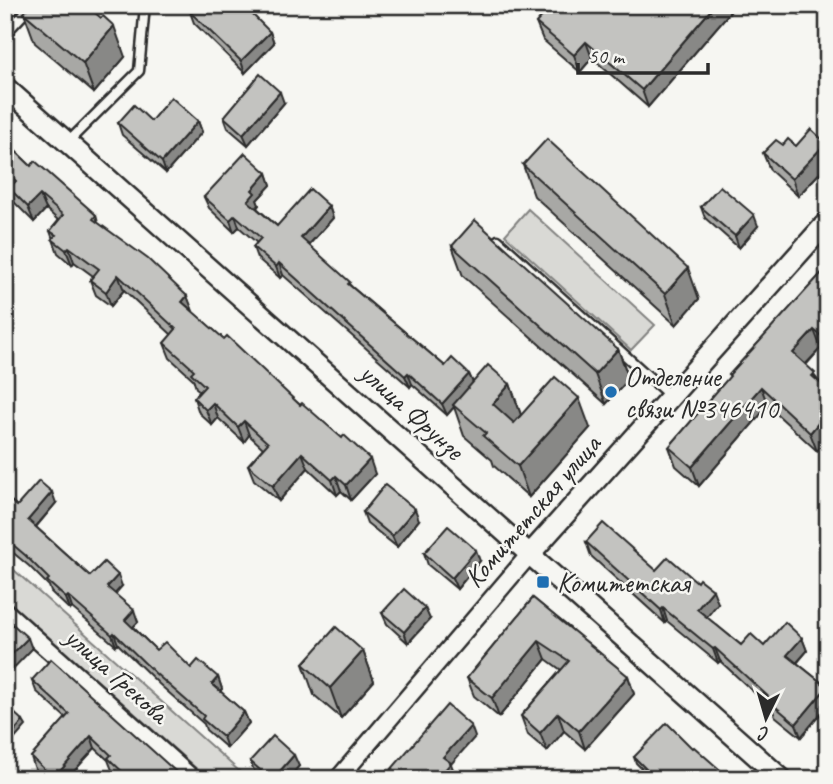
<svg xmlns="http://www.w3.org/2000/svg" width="833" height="784" viewBox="0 0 833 784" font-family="Caveat,sans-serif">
	<rect width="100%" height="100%" fill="#f6f6f2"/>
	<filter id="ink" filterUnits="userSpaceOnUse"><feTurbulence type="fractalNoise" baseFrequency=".0143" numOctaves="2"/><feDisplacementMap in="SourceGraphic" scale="14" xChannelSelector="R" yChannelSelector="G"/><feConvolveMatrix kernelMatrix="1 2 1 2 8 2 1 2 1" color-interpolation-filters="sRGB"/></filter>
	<g filter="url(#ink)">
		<g fill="#d9d9d5" stroke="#828280" stroke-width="2">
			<path d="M528,209L655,325L631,350L505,235Z"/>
			<path d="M5,562L248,779H208L5,598Z"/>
		</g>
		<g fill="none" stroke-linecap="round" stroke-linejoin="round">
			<defs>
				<g id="service">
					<path d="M5,34L32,5"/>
					<path d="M68,142L139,71L145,5"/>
					<path d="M498,240L670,396"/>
				</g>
				<g id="minor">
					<path d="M5,611L193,779"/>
					<path d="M338,779L530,554"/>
				</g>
				<g id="tertiary">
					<path d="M5,87L782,779"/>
					<path d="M530,554L828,221"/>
				</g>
			</defs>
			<use href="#service" stroke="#2b2b2b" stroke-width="13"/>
			<use href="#minor" stroke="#2b2b2b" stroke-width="21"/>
			<use href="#tertiary" stroke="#2b2b2b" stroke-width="24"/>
			<use href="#service" stroke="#f6f6f2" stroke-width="8"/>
			<use href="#minor" stroke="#f6f6f2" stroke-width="16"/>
			<use href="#tertiary" stroke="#f6f6f2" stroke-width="19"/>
		</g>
		<g fill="#a8a8a5" stroke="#2b2b2b" stroke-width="2">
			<path d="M552,5H736L648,107L592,58L580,72L543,40L536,23Z"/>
			<path d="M789,5H808L800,15Z"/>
			<path d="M190,12L270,32L274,43L245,73L194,23Z"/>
			<path d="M24,13L125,57L94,93L35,43Z"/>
			<path d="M284,103L248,145L228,128L224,117Z"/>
			<path d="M151,121H198L202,132L166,173L122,135L118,123Z"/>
			<path d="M5,141L31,166L96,215L98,223L187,296L193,312L300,405L375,474L351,500L341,491L337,495L308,468L279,501L254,480L248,465L263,448L249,435L244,442L218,418L212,425L199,413L194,398L200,391L196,388L193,379L170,358L164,343L172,335L124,290L111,306L96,295L90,280L93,276L74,262L72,265L58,253L50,231L59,221L46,209L34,222L15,203L9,188L12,186L5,180Z"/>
			<path d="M826,143L828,148V164L798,196L770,170L763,153L783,145L796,146Z"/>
			<path d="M523,165L699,299L676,325L534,196Z"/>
			<path d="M267,173L271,185L257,200L259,205L257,208L277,226L329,206L333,218L309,245L352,287L445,366L469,374L473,383L510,384L521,415L590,428L529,497L494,466L492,460L464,436L454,407L447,415L412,384L410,387L283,275L280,278L257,258L253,247L257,243L239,227L234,232L209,208L204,197Z"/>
			<path d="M701,207L758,226L739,248L705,218Z"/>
			<path d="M452,246L618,349L629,379L606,404L463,276Z"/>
			<path d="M828,266V354L821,348L806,365L818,380L828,390V441L817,451L768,406L699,486L676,466L669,447L730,377L729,375Z"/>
			<path d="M5,496L17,506L56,503L36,527L90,576L122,586L115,594L138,622L133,627L156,650L191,668L218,677L222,689L220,691L244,712L249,723L227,748L206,730L204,724L159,684L118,644L116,646L72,608L70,610L51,592L49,586L29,566L5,546Z"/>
			<path d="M363,512L419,520L397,547L367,523Z"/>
			<path d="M586,542L656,570L718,603L706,617L741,645L764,646L802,638L807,651L797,663L827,687L828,690V705L801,737L775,716L772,709L720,661L718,663L667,621L665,623L591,556Z"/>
			<path d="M424,553L480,561L457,589L428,565Z"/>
			<path d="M533,598L628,676L634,694L585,749L564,731L547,751L528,735L521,716L561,670L546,659L499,717L474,696L467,678Z"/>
			<path d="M382,613L430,619L408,643L387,624Z"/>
			<path d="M363,651L374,681L341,718L314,695L303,664Z"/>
			<path d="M32,680L184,779H122L112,770L108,760L95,748L67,779H47L35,769L31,757L66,718L36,691Z"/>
			<path d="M692,748L727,776L734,779H652L636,763L634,757Z"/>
			<path d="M250,761L299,766L288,779H261L255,773Z"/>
		</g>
		<g fill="#888886" stroke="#2b2b2b" stroke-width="2">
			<path d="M5,5H13L5,14Z"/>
			<path d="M715,5H736L648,107L642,90Z"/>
			<path d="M796,5H808L800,15Z"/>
			<path d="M114,26L125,57L94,93L83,63Z"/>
			<path d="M270,32L274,43L245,73L241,61Z"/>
			<path d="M586,42L592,58L580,72L574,55Z"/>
			<path d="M280,92L284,103L248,145L243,134Z"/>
			<path d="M198,121L202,132L166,173L162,162Z"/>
			<path d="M826,143L828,148V164L798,196L792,179Z"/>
			<path d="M267,173L271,185L257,200L259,205L253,212L248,201L252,190Z"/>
			<path d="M40,195L46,209L34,222L28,207Z"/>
			<path d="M329,206L333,218L305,249L301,238Z"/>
			<path d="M235,215L239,227L234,232L230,220Z"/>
			<path d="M754,215L758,226L739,248L735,236Z"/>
			<path d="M69,247L74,262L72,265L66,250Z"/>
			<path d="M279,263L283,275L280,278L276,267Z"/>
			<path d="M688,268L699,299L676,325L665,294Z"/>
			<path d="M118,275L124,290L111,306L106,292Z"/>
			<path d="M187,296L193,311L182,302Z"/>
			<path d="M814,330L821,348L799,371L793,353Z"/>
			<path d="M618,349L629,379L606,404L595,374Z"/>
			<path d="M408,373L412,384L410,387L405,376Z"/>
			<path d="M469,374L474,385L453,405L454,407L447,415L442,404Z"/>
			<path d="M510,384L521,415L504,435L493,404Z"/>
			<path d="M761,387L768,406L699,486L692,467Z"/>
			<path d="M579,398L590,428L529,497L518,466Z"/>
			<path d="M213,403L218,418L212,425L206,410Z"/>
			<path d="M244,421L249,435L244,442L238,427Z"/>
			<path d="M820,421L827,440L817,451L810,433Z"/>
			<path d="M302,453L308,468L279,501L273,486Z"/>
			<path d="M370,459L375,474L351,500L346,485Z"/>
			<path d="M336,476L341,491L337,495L332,480Z"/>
			<path d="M52,492L56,503L32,531L28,520Z"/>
			<path d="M415,509L419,520L397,547L392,536Z"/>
			<path d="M476,550L480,561L457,589L452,578Z"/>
			<path d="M118,575L122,586L111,598L107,587Z"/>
			<path d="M713,590L718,603L702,623L697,609Z"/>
			<path d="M68,596L72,608L70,610L66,598Z"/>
			<path d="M425,608L430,619L408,643L404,632Z"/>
			<path d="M663,608L667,621L665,623L661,610Z"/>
			<path d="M134,610L138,622L129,631L125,620Z"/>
			<path d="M114,633L118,644L116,646L112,635Z"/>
			<path d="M28,638L32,649L5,677V661Z"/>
			<path d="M802,638L807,651L792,668L787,655Z"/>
			<path d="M539,641L546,659L499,717L492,698Z"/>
			<path d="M715,648L720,661L718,663L713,649Z"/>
			<path d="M363,651L374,681L341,718L330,688Z"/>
			<path d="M628,676L634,694L585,749L579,731Z"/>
			<path d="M218,677L222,689L216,695L212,684Z"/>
			<path d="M827,687L828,690V705L801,737L796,724Z"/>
			<path d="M244,712L249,723L227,748L223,737Z"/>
			<path d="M558,713L564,731L547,751L540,733Z"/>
			<path d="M23,721L26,726L5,750V742Z"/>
			<path d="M471,726L475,737L451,764L455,774L451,779H437L443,757Z"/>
			<path d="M91,736L95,748L67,779H55L54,778Z"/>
			<path d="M294,755L299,766L288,779H273Z"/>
		</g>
		<g fill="#c3c3c0" stroke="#2b2b2b" stroke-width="2">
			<path d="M30,5H86L101,18L103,16L114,26L83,63L24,13Z"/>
			<path d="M197,5H243L270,32L241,61L190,12Z"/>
			<path d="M552,5H715L642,90L586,42L574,55L536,23Z"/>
			<path d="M260,74L280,92L243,134L224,117Z"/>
			<path d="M171,97L198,121L162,162L118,123L134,105L151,121Z"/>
			<path d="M811,129L826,143L792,179L763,153L776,140L783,145L788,139L796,146Z"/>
			<path d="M547,139L688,268L665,294L523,165Z"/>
			<path d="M5,141L31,166L35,161L96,215L93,219L148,259L187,296L182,302L224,339L227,336L300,405L302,403L342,438L344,435L370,459L346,485L336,476L332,480L302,453L273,486L248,465L268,443L244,421L238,427L213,403L206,410L194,398L205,386L191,373L194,370L164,343L176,329L118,275L106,292L90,280L99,269L69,247L66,250L52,239L56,235L50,231L63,215L40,195L28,207L9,188L16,181L5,170Z"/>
			<path d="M245,153L267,173L252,190L255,193L248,201L277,226L310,189L329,206L301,238L350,282L348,284L445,366L452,358L469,374L442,404L408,373L405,376L279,263L276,267L253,247L261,238L235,215L230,220L204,197Z"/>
			<path d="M720,186L754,215L735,236L701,207Z"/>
			<path d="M475,220L618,349L595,374L452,246Z"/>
			<path d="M828,266V338L826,340L814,330L793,353L815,373L812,376L828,390V424L826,426L820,421L810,433L761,387L692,467L669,447L730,376L729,375Z"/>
			<path d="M488,365L510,384L493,404L514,423L555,377L579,398L518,466L483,436L486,433L453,405Z"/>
			<path d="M39,481L52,492L28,520L90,576L104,562L118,575L107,587L134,610L125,620L156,650L165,642L191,668L198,660L218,677L212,684L244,712L223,737L202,719L204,716L155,673L114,633L112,635L68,596L66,598L47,581L49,579L25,555L5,538V496L17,506Z"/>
			<path d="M385,485L415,509L392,536L363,512Z"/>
			<path d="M603,523L656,570L668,557L697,582L699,579L713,590L697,609L741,645L751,634L764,646L785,622L802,638L787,655L827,687L796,724L770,702L772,700L715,648L713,649L663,608L661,610L586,542Z"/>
			<path d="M448,526L476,550L452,578L424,553Z"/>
			<path d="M404,589L425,608L404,632L382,613Z"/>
			<path d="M533,598L628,676L579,731L558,713L540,733L521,716L569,661L539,641L492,698L467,678Z"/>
			<path d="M8,620L28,638L5,661V623Z"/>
			<path d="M336,627L363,651L330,688L303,664Z"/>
			<path d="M51,659L184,779H130L108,758L111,755L91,736L54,778L31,757L69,714L32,680Z"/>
			<path d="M447,705L471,726L443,757L451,763L437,779H383Z"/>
			<path d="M10,709L23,721L5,742V710L8,712Z"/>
			<path d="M667,723L692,748L694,747L727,776L729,774L734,779H656L634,757Z"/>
			<path d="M273,736L294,755L273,779H270L250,761Z"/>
		</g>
	</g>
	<g fill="#1f6fb2" stroke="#f6f6f2" stroke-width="2.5">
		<circle cx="611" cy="392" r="7"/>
		<rect x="536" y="575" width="14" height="14" rx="3.5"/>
	</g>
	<g text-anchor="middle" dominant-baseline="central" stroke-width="5" stroke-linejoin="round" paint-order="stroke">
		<g font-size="28" fill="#2b2b2b" stroke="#f6f6f2" text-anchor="start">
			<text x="625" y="376">Отделение<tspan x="625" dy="32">связи №346410</tspan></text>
			<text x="557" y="582">Комитетская</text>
		</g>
		<g font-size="28" fill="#2b2b2b" stroke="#f6f6f2">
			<text transform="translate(412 411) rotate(42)">улица Фрунзе</text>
			<text transform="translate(532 511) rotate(-49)">Комитетская улица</text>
			<text transform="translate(117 675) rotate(42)">улица Грекова</text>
		</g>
	</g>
	<rect width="833" height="784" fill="none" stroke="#f6f6f2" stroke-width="28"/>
	<rect x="14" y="14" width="805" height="756" fill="none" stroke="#2b2b2b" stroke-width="2.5" filter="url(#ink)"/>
	<g transform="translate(766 718) rotate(185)" stroke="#f6f6f2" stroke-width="5" paint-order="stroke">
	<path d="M0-5L12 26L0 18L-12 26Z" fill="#2b2b2b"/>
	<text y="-10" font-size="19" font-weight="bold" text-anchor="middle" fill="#2b2b2b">С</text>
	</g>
	<path d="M578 63v10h130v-10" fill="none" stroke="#2b2b2b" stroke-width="3.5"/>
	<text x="588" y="63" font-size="21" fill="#2b2b2b" stroke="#f6f6f2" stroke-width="5" paint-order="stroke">50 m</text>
</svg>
